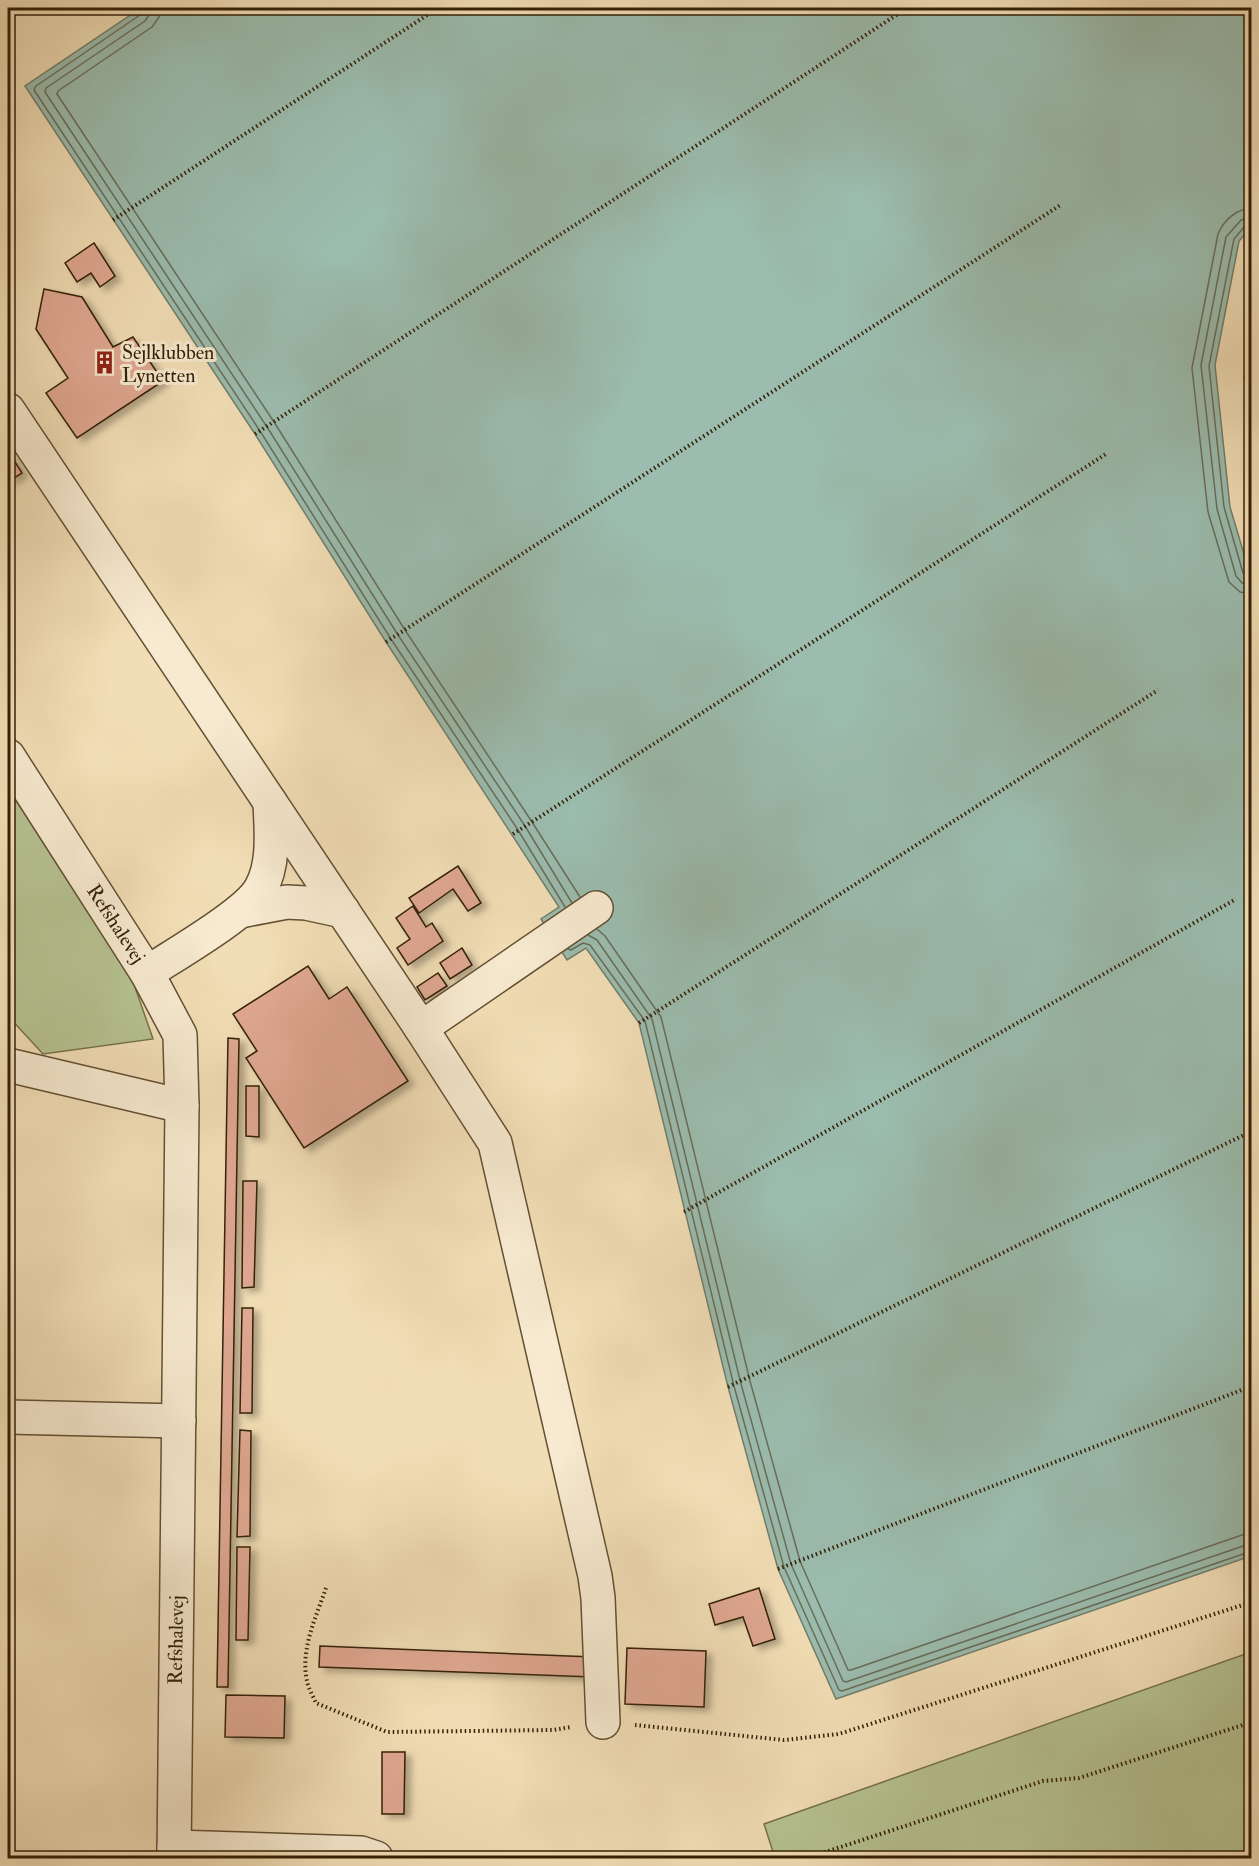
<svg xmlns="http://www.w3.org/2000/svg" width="1259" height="1866" viewBox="0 0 1259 1866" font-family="'IM FELL Double Pica',serif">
	<defs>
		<filter id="shadow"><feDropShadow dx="6" dy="4" stdDeviation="3" flood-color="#0004"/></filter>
	</defs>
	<rect width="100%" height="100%" fill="#f2deb6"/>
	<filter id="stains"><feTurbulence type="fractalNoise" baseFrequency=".00333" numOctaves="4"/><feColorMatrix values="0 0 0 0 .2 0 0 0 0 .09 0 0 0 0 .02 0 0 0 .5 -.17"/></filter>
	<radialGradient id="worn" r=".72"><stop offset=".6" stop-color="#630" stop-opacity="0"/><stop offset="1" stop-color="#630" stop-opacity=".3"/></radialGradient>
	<g fill="#b6c291" stroke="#74714c" stroke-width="1.5">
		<path d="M1251,354V397L1244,378Z"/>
		<path d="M8,786L99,924L135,987L153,1039L43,1054L8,1016Z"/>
		<path d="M1251,1652V1858H775L764,1824Z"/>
	</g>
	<path fill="#9bbcae" stroke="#717e6b" stroke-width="1.5" d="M141,8H1251V228L1239,241L1215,365L1230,507L1252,581L1251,1556L836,1699L778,1569L728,1387L639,1023L586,948L567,960L541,919L559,907L386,642L255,434L25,86Z"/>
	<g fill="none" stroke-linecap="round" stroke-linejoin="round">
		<g stroke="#676e5a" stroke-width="1.5">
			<path d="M143,8L140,15L36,86L34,90L260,431L391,639L518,830L565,907"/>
			<path d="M151,8L149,15L145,21L46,88L45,92L267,427L398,635L525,826L572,903"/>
			<path d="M160,8L159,17L152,27L58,91L57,94L274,422L405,630L532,822L580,897"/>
			<path d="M1252,208C1236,209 1224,220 1218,234L1192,368L1208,512L1229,582L1240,592L1252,594"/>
			<path d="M1252,217L1241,220L1226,237L1201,365L1217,509L1236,576L1242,583L1252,585"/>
			<path d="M1252,225L1245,226L1234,239L1209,366L1224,507L1243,573L1246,576L1252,577"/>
			<path d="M597,929L605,936L661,1017L750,1381L800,1561L848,1670H851L1242,1535L1252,1534"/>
			<path d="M588,935L597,940L652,1019L741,1384L791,1564L843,1681L846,1682L1252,1543"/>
			<path d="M568,949L571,950L583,943L590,945L645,1021L734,1386L784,1567L839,1690L842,1691L1252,1551"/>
		</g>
	</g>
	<g fill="#e0a892" stroke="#332007" stroke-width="1.5" filter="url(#shadow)">
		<path d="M94,243L115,276L100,287L91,273L77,282L65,263Z"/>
		<path d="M44,289L82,297L113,347L133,337L163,381L77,438L46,393L68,378L36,329Z"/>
		<path d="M8,451L22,473L8,482Z"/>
		<path d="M458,866L481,903L468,911L453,889L419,913L409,898Z"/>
		<path d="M413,906L426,927L432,923L443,941L408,965L397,948L410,939L396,918Z"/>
		<path d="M462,948L472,965L450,979L440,963Z"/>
		<path d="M308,966L329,999L347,987L408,1081L304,1148L246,1058L257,1051L233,1014Z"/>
		<path d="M438,973L447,986L425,1000L417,987Z"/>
		<path d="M228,1038L239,1039L228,1687H217Z"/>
		<path d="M246,1086H259V1137L246,1136Z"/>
		<path d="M243,1181H257L254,1287L242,1288Z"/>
		<path d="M242,1308H253L252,1413H240Z"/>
		<path d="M240,1430L251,1431L250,1536L237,1537Z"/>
		<path d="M237,1547H250L248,1640H236Z"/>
		<path d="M759,1588L775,1639L753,1646L743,1617L715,1625L709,1604Z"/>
		<path d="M320,1646L593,1657V1677L319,1667Z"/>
		<path d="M627,1648L706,1651L704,1707L625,1704Z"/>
		<path d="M226,1695L285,1696L284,1738L225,1737Z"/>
		<path d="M382,1752H405L404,1814H382Z"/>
	</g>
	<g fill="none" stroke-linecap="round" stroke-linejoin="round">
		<defs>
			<g id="minor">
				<path d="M8,410L421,1028L495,1143L595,1576L598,1598L603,1722"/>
				<path d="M8,756L147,973L180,1035L182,1106L174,1858"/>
				<path d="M240,911L287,902L306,903L343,911"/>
				<path d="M147,973C174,955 248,913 261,888C275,863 271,829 270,802"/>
				<path d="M421,1028L596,908"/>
				<path d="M8,1065L182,1106"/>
				<path d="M8,1417L179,1421"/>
				<path d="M174,1847L361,1853L376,1858"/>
			</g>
		</defs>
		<use href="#minor" stroke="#635033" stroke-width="36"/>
		<g stroke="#332007" stroke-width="4" stroke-dasharray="1.5 3" stroke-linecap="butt">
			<path d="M113,220L438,8"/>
			<path d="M255,434L907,8"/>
			<path d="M386,642L1062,204"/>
			<path d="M513,834L1106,454"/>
			<path d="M639,1023L1158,690"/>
			<path d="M684,1212L1236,899"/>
			<path d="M728,1387L1252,1131"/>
			<path d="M778,1569L1252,1386"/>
			<path d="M326,1588C316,1617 300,1650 307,1681C308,1688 313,1696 316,1703L387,1732L553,1730L571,1727"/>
			<path d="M635,1725L784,1740L839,1734L1252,1602"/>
			<path d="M807,1858L1043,1781L1079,1778L1252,1722"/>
		</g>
		<use href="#minor" stroke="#f7ead0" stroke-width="33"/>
	</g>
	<defs>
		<symbol id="building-bare" viewBox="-9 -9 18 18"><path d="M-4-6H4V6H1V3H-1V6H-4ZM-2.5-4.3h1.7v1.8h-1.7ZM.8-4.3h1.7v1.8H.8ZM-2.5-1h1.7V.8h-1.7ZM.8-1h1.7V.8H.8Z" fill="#8f2418" stroke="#f7ead0" stroke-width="2.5" paint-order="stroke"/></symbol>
	</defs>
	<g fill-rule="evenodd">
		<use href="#building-bare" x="88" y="346" width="33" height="33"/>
	</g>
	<g text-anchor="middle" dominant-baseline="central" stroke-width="6" stroke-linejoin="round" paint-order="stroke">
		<g font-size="20" fill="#332007" stroke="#f7ead0" text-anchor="start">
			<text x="122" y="352">Sejlklubben<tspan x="122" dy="23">Lynetten</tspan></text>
		</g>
		<g font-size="20" fill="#332007" stroke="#f7ead0">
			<text transform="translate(116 924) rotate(57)">Refshalevej</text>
			<text transform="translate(176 1640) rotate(-89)">Refshalevej</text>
		</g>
	</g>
	<rect width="1259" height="1866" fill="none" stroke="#f2deb6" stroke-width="30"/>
	<rect x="9" y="9" width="1241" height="1848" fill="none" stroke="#332007" stroke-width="3"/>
	<rect x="15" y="15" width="1229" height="1836" fill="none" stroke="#332007" stroke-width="1.5"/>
	<rect width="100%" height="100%" filter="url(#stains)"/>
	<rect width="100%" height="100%" fill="url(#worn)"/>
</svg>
